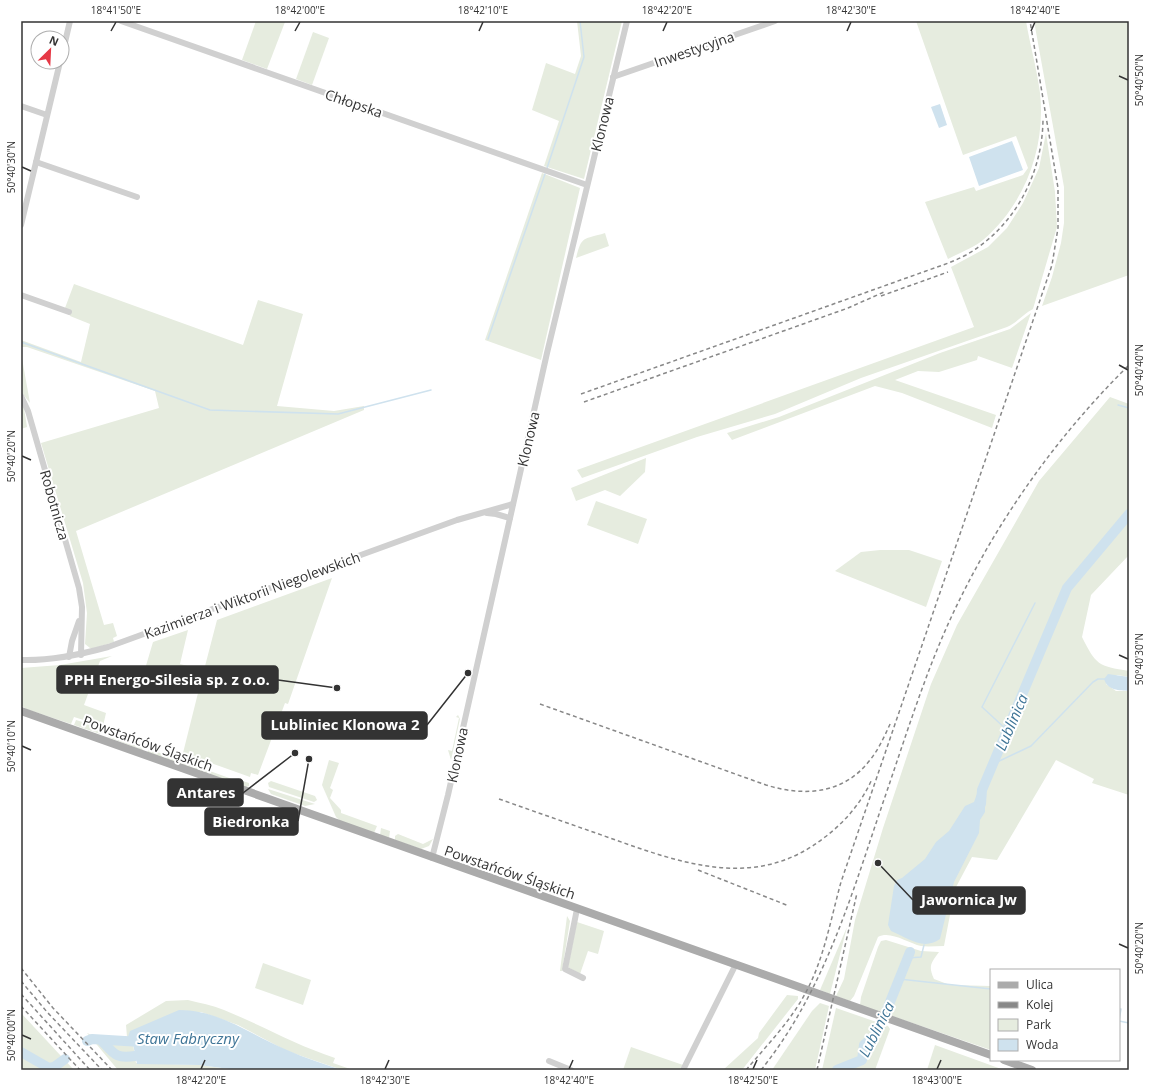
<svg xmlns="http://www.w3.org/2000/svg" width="1150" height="1091" viewBox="0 0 1150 1091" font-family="'Open Sans',sans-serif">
	<rect width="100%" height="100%" fill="#fff"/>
	<g fill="#e6ecdf">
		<path d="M256,21L285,22L267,69L242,60Z"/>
		<path d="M577,21H622L584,179L544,166L559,121L532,110L546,63L575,74L581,56Z"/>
		<path d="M916,21H1026C1030,45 1037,69 1040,93C1046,148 1025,204 983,240C973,248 959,253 948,259L925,202L974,187L976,191L1023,175L1028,168L1016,136L963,155Z"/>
		<path d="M1034,21H1129V275L1042,306L1052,277L1061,243L1064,223V187Z"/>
		<path d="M313,32L329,38L312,85L296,79Z"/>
		<path d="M1046,133L1055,192L1057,227L1033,309C1023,314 1018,322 1007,327L861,378L775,414L697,437L582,478L577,470L974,327L951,267L988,247L1007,228L1023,203L1039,168Z"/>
		<path d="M542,173L580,188L541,360L485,340Z"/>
		<path d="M605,233L609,246L576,258C582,235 583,240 605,233Z"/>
		<path d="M74,284L243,345L258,300L303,314L277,406L334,411L364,406V410L76,531L104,625L113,623L117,636L113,638L114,642L95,648H90L85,644L87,613L83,583L41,443L159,408L155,391L27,347H21V340L81,362L90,324L70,316L65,308Z"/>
		<path d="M1031,313L1012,368L978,356L977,360L939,372L918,371L895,380L996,415L992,428L902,393L875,386L732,440L727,433L779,417L940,353L1010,329Z"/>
		<path d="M21,353L30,403L21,392Z"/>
		<path d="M1110,397L1129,404V555L1091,595L1082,637C1096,665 1098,666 1129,671V677L1117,675L1106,684L1116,691H1129V795L1092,783L1094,779L1056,760L997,860L972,857L955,889L944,946C936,946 928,947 921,946C908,943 890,930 878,937L854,996L850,1001L836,996L844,979L855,920L883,828L931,684L957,625L1039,481Z"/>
		<path d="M23,402L27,427L21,429V403Z"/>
		<path d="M646,458L645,472L620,496L605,490L576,501L571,488Z"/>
		<path d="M596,501L647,519L638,544L587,525Z"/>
		<path d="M880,550H909L942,561L926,607L835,571L861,552Z"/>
		<path d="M332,578L288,704L285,703L258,775L251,773L250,777L183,753L199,689L163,678L162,674L145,669L153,642L188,630L180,664L204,670L217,620Z"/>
		<path d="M112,656L100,661L84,705L106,713L103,726L74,717L71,724L26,709L21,705V668L60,665Z"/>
		<path d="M458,715L460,719L451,760L448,750L452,751L459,718L456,717Z"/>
		<path d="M76,720L102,728L100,734L74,725Z"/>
		<path d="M109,735L110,737L132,745L136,743L141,745L143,749L142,750L108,737Z"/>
		<path d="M149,749L232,779V783L147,753Z"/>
		<path d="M329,760L339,763L330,788L333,790L330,798L341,810V813L377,826L374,833L340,821L336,817L322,785Z"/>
		<path d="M236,779L249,783V786L244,788L236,784Z"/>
		<path d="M271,781L315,796L317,800L314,802L269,787L268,783Z"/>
		<path d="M268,789L315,804L305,806L271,794Z"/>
		<path d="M381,828L390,831L389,838L380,835Z"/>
		<path d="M398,834L423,844L433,839L429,846L421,849L395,840V836Z"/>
		<path d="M567,916L570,921L562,971H560Z"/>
		<path d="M577,922L604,931L598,954L588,951L580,974L568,967Z"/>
		<path d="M847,927L830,994L820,990Z"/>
		<path d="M886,940L921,951L939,952C931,963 928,966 934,979L950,985L991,986V1050L860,1005L861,997L878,947L881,941Z"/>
		<path d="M263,963L311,980L303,1005L255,988Z"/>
		<path d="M787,995L798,996V999L742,1070H723L758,1038L759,1033Z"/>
		<path d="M188,1000C200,1003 212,1005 224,1010C261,1025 296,1045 335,1058L333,1063L353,1070H342L287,1051L238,1025L201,1012L130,1033L127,1039L128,1043L133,1044L136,1063L199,1065L237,1070H118L87,1033L94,1036L127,1037L126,1025L166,1001Z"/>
		<path d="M820,1003L829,1006L815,1070H772L812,1011Z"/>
		<path d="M836,1008L888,1026L890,1029L875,1070H822Z"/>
		<path d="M21,1013L74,1070H21Z"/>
		<path d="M935,1045L1004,1070H927Z"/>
		<path d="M631,1047L683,1065L679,1070H623Z"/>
	</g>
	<g fill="#cfe2ee">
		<path d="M940,104L947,125L939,128L931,107Z"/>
		<path d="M1012,141L1023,170L979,186L969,157Z"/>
		<path d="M1108,674L1129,677V691C1119,690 1108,691 1104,679Z"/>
		<path d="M982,790L985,803V812L980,820L979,833L954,882L940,939C923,951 908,938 891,931L888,925L894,886L897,880L902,878L925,859L936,842L949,831L965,806L974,802L978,791Z"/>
		<path d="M179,1010C220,1010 251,1035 287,1050C305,1058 324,1064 342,1070H237L199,1065L137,1064L133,1044L128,1043L127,1039L130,1031Z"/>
	</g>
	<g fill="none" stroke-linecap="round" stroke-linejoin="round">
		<g stroke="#cfe2ee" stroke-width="1.5">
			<path d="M547,168L584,57L580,21"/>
			<path d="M488,339L545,174"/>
			<path d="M21,342L210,410L338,414L431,390"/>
			<path d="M1118,405L1129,408"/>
			<path d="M1007,730L982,707L1035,603"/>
			<path d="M993,764L1031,746L1093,682L1098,679H1104"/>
			<path d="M908,958L921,957L924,945"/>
			<path d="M899,979L991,989"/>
			<path d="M1119,1009H1121L1119,1021L1129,1023"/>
		</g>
		<g stroke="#cfe2ee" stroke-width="10">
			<path d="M981,804L982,790L1067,588L1129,514"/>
			<path d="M87,1041L92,1039L141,1042"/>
			<path d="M102,1041C114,1054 116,1059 135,1056"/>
			<path d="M21,1052L49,1068L54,1067L65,1059"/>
			<path d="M837,1070L862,1060L864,1045L876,1034L880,1027L910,952"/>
		</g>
		<g stroke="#d0d0d0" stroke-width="6">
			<path d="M121,21L587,185"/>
			<path d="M62,55L70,21"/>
			<path d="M613,77L775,21"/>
			<path d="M21,106L47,115"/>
			<path d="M36,162L137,197"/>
			<path d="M21,225L60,62"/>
			<path d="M21,295L69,312"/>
			<path d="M21,396L28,411L79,588L82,607L81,655"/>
			<path d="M487,513L496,514L510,518"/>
			<path d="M69,657L72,641L79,621"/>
			<path d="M21,660C51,661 79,655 108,647L457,520L513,504"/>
			<path d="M432,858L448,795L547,353L627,21"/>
			<path d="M577,909L565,969L583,978"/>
			<path d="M549,1061L571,1070"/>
			<path d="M683,1070L736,964"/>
		</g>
		<g stroke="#ababab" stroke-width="8">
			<path d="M21,711L991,1055"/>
			<path d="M1004,1060L1032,1070"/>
		</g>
		<g stroke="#888" stroke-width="1.5" stroke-dasharray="4 3" stroke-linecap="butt">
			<path d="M881,296L948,272"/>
			<path d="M581,394L926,271C940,266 953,262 966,255C1015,227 1043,173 1043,118"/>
			<path d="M584,402L848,308L884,292"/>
			<path d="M540,704L766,785C805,797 844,794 870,760C879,749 885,735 891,722"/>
			<path d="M499,799C536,812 573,825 610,838C683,864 757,891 825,837C845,822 862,802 872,779"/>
			<path d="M698,870L789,906"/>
			<path d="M21,968L53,1008L112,1070"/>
			<path d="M21,981L47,1012L102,1070"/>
			<path d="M21,994L90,1070"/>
			<path d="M21,1006L80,1070"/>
			<path d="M746,1070C767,1045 791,1021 806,992C824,959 831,918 841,882L1052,265L1058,228V188L1030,21"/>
			<path d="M761,1070C827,988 854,886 888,788C907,732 925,675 949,622C993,526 1054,439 1129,365"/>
			<path d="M817,1070L857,893"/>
		</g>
	</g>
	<path fill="none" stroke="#333" stroke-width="1.5" d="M111,31L116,22M295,31L300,22M479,31L483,22M663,31L667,22M847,31L851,22M1031,31L1035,22M1119,76L1128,80M22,167L31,171M1119,365L1128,370M22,456L31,460M1119,655L1128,659M22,746L31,750M1119,944L1128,948M22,1035L31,1039M201,1069L205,1060M385,1069L389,1060M569,1069L573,1060M753,1069L757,1060M937,1069L941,1060"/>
	<g text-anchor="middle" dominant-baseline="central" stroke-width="4" stroke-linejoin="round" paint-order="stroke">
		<g font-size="14" fill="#333" stroke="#fff">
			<text transform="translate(694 49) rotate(-19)">Inwestycyjna</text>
			<text transform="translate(354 103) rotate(19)">Chłopska</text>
			<text transform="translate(602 124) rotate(-76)">Klonowa</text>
			<text transform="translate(528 439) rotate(-77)">Klonowa</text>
			<text transform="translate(55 505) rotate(74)">Robotnicza</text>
			<text transform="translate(252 595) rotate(-20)">Kazimierza i Wiktorii Niegolewskich</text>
			<text transform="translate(148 743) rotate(20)">Powstańców Śląskich</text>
			<text transform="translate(457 755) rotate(-78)">Klonowa</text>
			<text transform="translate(510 872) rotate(19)">Powstańców Śląskich</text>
		</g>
		<g font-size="15" font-style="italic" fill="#3f7597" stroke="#fff">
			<text transform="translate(1011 722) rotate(-67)">Lublinica</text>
			<text transform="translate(876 1029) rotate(-63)">Lublinica</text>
			<text x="188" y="1038">Staw Fabryczny</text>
		</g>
	</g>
	<path fill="none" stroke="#333" stroke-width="1.5" d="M337 688L278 680M468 673L427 725M295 753L243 793M309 759L298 821M878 863L913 900"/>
	<g fill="#333" stroke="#fff" stroke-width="1.5">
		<circle cx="337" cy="688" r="4"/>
		<circle cx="468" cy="673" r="4"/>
		<circle cx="295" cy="753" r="4"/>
		<circle cx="309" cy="759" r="4"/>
		<circle cx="878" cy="863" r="4"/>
	</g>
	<g fill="#333" stroke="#333" stroke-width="1.5">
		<rect x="57" y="666" width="221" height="27" rx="4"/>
		<rect x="262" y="712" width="165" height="27" rx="4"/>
		<rect x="168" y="779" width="75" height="27" rx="4"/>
		<rect x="205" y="808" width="93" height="27" rx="4"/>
		<rect x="913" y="887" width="112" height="27" rx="4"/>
	</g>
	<g font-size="15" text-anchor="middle" font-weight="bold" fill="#fff">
		<text x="167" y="685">PPH Energo-Silesia sp. z o.o.</text>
		<text x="345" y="730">Lubliniec Klonowa 2</text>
		<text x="206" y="798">Antares</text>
		<text x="251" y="827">Biedronka</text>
		<text x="969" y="905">Jawornica Jw</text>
	</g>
	<rect width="1150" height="1091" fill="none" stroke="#ffffff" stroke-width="44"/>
	<rect x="990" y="969" width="130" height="92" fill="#ffffff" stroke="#adadad"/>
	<rect x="998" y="982" width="20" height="6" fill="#ababab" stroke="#adadad"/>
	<text x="1026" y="989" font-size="12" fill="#333333">Ulica</text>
	<rect x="998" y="1002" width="20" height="6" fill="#888888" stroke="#adadad"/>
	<text x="1026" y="1009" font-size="12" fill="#333333">Kolej</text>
	<rect x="998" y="1019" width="20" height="12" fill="#e6ecdf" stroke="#adadad"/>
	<text x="1026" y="1029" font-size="12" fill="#333333">Park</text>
	<rect x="998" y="1039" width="20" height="12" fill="#cfe2ee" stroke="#adadad"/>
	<text x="1026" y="1049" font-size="12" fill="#333333">Woda</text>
	<g transform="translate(50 50) rotate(24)"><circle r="19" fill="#ffffff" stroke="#adadad"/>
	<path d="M0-3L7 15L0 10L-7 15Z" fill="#e63946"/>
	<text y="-6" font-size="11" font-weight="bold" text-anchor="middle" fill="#333333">N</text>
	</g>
	<rect x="22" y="22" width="1106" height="1047" fill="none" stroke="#333" stroke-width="1.5"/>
	<g font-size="10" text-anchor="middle" fill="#333">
		<text x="116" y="14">18°41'50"E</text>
		<text x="300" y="14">18°42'00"E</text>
		<text x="483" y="14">18°42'10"E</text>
		<text x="667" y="14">18°42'20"E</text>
		<text x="851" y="14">18°42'30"E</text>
		<text x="1035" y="14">18°42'40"E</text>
		<text transform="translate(1139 80) rotate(-90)" y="4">50°40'50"N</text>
		<text transform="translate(11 167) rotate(-90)" y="4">50°40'30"N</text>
		<text transform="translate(1139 370) rotate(-90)" y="4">50°40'40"N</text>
		<text transform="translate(11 456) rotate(-90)" y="4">50°40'20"N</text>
		<text transform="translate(1139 659) rotate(-90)" y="4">50°40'30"N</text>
		<text transform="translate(11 746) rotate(-90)" y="4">50°40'10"N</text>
		<text transform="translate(1139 948) rotate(-90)" y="4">50°40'20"N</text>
		<text transform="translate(11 1035) rotate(-90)" y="4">50°40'00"N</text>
		<text x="201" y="1084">18°42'20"E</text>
		<text x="385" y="1084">18°42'30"E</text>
		<text x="569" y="1084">18°42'40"E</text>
		<text x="753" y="1084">18°42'50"E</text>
		<text x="937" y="1084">18°43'00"E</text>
	</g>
</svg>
